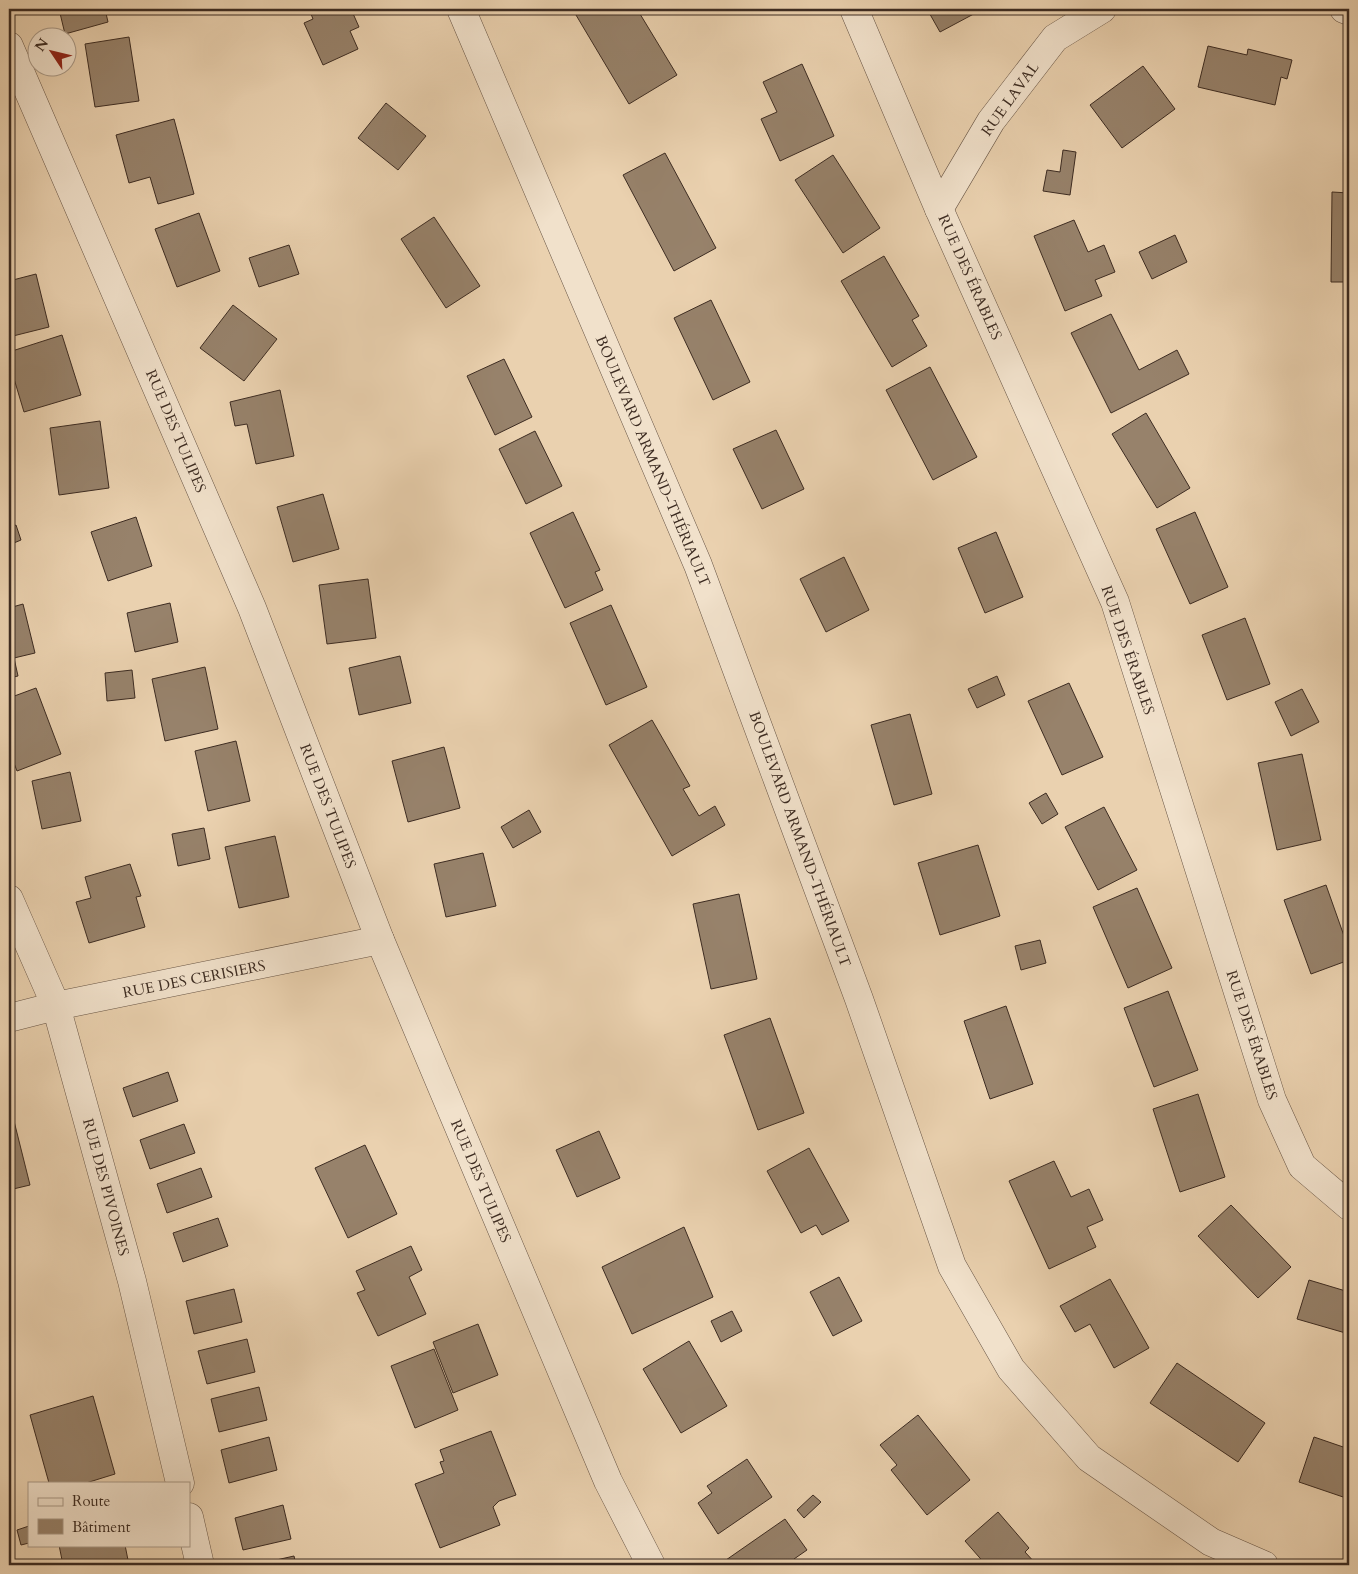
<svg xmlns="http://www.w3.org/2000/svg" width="1358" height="1574" viewBox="0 0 1358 1574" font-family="Cardo,serif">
	<rect width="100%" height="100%" fill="#ead1af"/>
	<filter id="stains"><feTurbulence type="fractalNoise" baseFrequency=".004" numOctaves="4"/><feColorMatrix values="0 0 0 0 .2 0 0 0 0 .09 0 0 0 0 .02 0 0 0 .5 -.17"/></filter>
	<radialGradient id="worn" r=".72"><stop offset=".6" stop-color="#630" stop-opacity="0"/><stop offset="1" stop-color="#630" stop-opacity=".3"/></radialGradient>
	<g fill="#97826b" stroke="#3d2c22">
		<path d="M59,9H105L108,22L65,34Z"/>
		<path d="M309,9H351L359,27L350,31L358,49L323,65L304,23L313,19Z"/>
		<path d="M576,9H637L677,75L629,104L573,10Z"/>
		<path d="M927,9H983L940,32Z"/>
		<path d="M129,37L139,101L95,107L85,44Z"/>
		<path d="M1208,46L1247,55L1248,49L1292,60L1287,79L1281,77L1275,105L1198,87Z"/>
		<path d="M802,64L834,136L780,161L761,119L777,112L763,82Z"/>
		<path d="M1143,66L1175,109L1122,148L1090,105Z"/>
		<path d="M386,103L426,136L398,170L358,138Z"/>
		<path d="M174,119L194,194L158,204L150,177L129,183L116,135Z"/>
		<path d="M1063,150L1076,152L1070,195L1043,191L1047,170L1060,172Z"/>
		<path d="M665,153L716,248L674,271L623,175Z"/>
		<path d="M833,155L880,228L843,253L795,180Z"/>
		<path d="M1332,192L1349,193V282H1331Z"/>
		<path d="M199,213L220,271L177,287L155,229Z"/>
		<path d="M434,217L480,286L446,308L401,239Z"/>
		<path d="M1074,220L1088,252L1104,245L1115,272L1095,280L1102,296L1065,311L1034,236Z"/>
		<path d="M1175,235L1187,262L1152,279L1139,252Z"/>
		<path d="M289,245L299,274L259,287L249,258Z"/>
		<path d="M884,256L919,316L912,320L927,346L892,367L841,281Z"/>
		<path d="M36,274L49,327L9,337V281Z"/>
		<path d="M711,300L750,382L713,400L674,318Z"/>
		<path d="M233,305L277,339L244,381L200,348Z"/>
		<path d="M1111,314L1139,370L1177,350L1189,374L1111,413L1071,333Z"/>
		<path d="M62,335L81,395L24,412L9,362V352Z"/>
		<path d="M504,359L532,417L495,435L467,376Z"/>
		<path d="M930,367L977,457L933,480L886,390Z"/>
		<path d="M280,390L294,456L256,464L247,424L235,426L230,402Z"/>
		<path d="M1146,413L1190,488L1157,508L1112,434Z"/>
		<path d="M100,421L109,488L59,495L50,428Z"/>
		<path d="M776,430L804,489L762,509L733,449Z"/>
		<path d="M535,431L562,486L526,504L499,449Z"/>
		<path d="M323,494L339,549L293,562L277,507Z"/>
		<rect x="1345" y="510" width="4" height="27"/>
		<path d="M573,512L600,570L595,572L603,590L565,608L530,533Z"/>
		<path d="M1195,512L1228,587L1190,604L1156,529Z"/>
		<path d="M136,517L152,566L108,581L91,532Z"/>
		<path d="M16,525L21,540L9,545V528Z"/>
		<path d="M996,532L1023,597L985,613L958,548Z"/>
		<path d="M844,557L869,610L826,632L800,579Z"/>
		<path d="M368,579L376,638L327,644L319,585Z"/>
		<path d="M170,603L178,642L135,652L127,613Z"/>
		<path d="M23,604L35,653L14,658L18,676L9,678V608Z"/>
		<path d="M611,605L647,687L606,705L570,623Z"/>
		<path d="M1245,618L1270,684L1227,700L1202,635Z"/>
		<path d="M400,656L411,703L359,715L349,668Z"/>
		<path d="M205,667L218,729L165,741L152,679Z"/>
		<path d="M132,670L135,698L107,701L105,673Z"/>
		<path d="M997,676L1005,695L977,708L968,689Z"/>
		<path d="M1069,683L1103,757L1062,775L1028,701Z"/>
		<path d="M36,688L61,754L17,771L9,750V698Z"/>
		<path d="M1302,689L1319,722L1291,736L1275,702Z"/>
		<path d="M910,714L932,794L894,805L871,725Z"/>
		<path d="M652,720L690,786L683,789L699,816L715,806L725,825L672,856L609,745Z"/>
		<path d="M236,741L250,801L208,811L195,751Z"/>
		<path d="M444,747L460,808L408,822L392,761Z"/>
		<path d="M1302,754L1321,840L1277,850L1258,763Z"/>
		<path d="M70,772L81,821L42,829L32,781Z"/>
		<path d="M1046,793L1058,814L1042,824L1029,803Z"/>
		<path d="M1104,807L1137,870L1098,890L1065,827Z"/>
		<path d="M529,810L541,832L513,848L501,827Z"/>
		<path d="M204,828L210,859L178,866L172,834Z"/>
		<path d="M275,836L289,897L239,908L225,847Z"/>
		<path d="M978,845L1000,916L940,935L918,863Z"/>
		<path d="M483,853L496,906L446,917L434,864Z"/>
		<path d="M130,864L141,896L136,897L145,927L89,943L76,902L91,898L85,877Z"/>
		<path d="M1326,885L1349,950V960L1311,974L1284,900Z"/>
		<path d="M1137,888L1172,968L1128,988L1093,907Z"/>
		<path d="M739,894L757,979L711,989L693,904Z"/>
		<path d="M1040,940L1046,963L1021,970L1015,946Z"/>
		<path d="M1168,991L1198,1070L1154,1087L1124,1008Z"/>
		<path d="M1006,1006L1033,1084L990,1099L964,1021Z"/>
		<path d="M770,1018L804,1113L758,1130L724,1035Z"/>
		<path d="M168,1072L178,1101L133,1117L123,1088Z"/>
		<path d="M1198,1094L1225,1177L1180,1192L1153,1109Z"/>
		<path d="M9,1105H10L30,1185L9,1190Z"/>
		<path d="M184,1124L195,1153L150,1169L140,1140Z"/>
		<path d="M599,1131L620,1178L577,1197L556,1150Z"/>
		<path d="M365,1145L397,1214L348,1238L315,1168Z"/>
		<path d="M809,1148L849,1221L822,1235L816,1225L801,1233L767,1171Z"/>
		<path d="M1054,1161L1071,1197L1089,1189L1103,1220L1087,1227L1096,1247L1049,1269L1009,1181Z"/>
		<path d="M201,1168L212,1197L167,1213L157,1184Z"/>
		<path d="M1231,1205L1291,1267L1258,1298L1198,1236Z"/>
		<path d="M218,1218L228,1246L183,1262L173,1233Z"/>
		<path d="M684,1227L713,1297L632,1334L602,1267Z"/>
		<path d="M411,1246L422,1270L409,1277L426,1314L378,1336L357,1293L365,1290L356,1271Z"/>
		<path d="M839,1277L862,1321L833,1336L810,1292Z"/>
		<path d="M1110,1279L1149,1348L1114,1368L1090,1324L1075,1332L1060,1306Z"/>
		<path d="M1309,1280L1349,1292V1334L1297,1319Z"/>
		<path d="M234,1289L242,1322L194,1334L186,1301Z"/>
		<path d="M732,1311L742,1331L721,1342L711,1321Z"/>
		<path d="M478,1324L498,1375L453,1393L433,1342Z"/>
		<path d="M247,1339L255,1372L207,1384L198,1351Z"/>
		<path d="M689,1341L727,1406L681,1433L643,1369Z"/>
		<path d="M434,1349L458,1410L415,1428L391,1366Z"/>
		<path d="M1177,1363L1265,1423L1238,1462L1150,1403Z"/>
		<path d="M259,1387L267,1420L219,1432L211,1399Z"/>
		<path d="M93,1396L115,1474L86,1483H49L30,1415Z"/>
		<path d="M918,1415L970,1480L927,1515L891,1470L897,1465L880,1445Z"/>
		<path d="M491,1431L516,1495L499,1501L493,1507L500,1525L440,1548L415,1484L444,1473L440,1462L444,1461L440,1450Z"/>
		<path d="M269,1437L277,1470L229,1483L221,1450Z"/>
		<path d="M1314,1437L1349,1449V1499L1299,1482Z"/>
		<path d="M747,1459L772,1497L718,1534L698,1503L712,1493L707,1486Z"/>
		<path d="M813,1495L821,1502L804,1518L797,1510Z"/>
		<path d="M283,1505L291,1539L243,1550L235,1518Z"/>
		<path d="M998,1512L1029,1548L1025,1552L1037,1565H986L965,1541Z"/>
		<path d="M785,1519L807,1550L794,1559L799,1565H730L726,1560Z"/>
		<path d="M29,1526V1543L21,1545L17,1530Z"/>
		<path d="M59,1545H125L129,1565H63Z"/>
		<path d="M294,1556L296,1565H254Z"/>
	</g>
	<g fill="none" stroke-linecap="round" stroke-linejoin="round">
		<defs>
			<g id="minor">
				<path d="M854,9L939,209L1115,602L1272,1100L1302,1166L1349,1206"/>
				<path d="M1344,9L1349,11"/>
				<path d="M9,46L252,608L380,940L608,1481L651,1565"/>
				<path d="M939,209L991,121L1055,38L1102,9"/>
				<path d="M9,899L56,1006L132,1281L180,1483"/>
				<path d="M9,1018L56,1006L380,940"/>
				<path d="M189,1517L200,1565"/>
			</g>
			<path id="tertiary" d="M461,9L698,565L859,999L952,1266L1011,1369L1089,1458L1211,1542L1264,1565"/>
		</defs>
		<use href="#minor" stroke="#685545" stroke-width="29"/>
		<use href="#tertiary" stroke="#685545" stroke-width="29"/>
		<use href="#minor" stroke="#f1e1cb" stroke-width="28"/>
		<use href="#tertiary" stroke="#f1e1cb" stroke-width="28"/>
	</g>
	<g text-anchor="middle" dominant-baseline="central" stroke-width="4" stroke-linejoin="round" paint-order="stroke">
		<g font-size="15" fill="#3d2c22" stroke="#f1e1cb">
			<text transform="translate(1010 99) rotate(-54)">RUE LAVAL</text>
			<text transform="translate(970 277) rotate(66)">RUE DES ÉRABLES</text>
			<text transform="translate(176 431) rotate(67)">RUE DES TULIPES</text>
			<text transform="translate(653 461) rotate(67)">BOULEVARD ARMAND-THÉRIAULT</text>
			<text transform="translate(1128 650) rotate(71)">RUE DES ÉRABLES</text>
			<text transform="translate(328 806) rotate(69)">RUE DES TULIPES</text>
			<text transform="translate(800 839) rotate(70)">BOULEVARD ARMAND-THÉRIAULT</text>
			<text transform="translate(194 979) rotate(-11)">RUE DES CERISIERS</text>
			<text transform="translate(1252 1035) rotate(72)">RUE DES ÉRABLES</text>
			<text transform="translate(481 1181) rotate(67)">RUE DES TULIPES</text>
			<text transform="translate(106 1187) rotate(75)">RUE DES PIVOINES</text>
		</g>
	</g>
	<rect width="1358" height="1574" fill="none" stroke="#ead1af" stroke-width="30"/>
	<rect x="10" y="10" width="1338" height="1554" fill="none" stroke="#3d2c22" stroke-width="2.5"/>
	<rect x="15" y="15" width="1328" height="1544" fill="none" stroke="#3d2c22"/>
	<rect x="28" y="1482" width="162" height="65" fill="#f1e1cb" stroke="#a99987"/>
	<rect x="38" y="1498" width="25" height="8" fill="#f1e1cb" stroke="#a99987"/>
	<text x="72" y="1506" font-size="15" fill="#3d2c22">Route</text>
	<rect x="38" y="1519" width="25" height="15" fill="#97826b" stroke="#a99987"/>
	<text x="72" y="1532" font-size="15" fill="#3d2c22">Bâtiment</text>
	<g transform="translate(52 52) rotate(305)"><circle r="24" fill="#f1e1cb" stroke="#a99987"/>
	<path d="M0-4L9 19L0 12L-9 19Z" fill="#8f2418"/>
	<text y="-8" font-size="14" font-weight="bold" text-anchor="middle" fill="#3d2c22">N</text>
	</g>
	<rect width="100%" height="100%" filter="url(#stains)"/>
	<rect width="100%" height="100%" fill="url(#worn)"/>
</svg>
